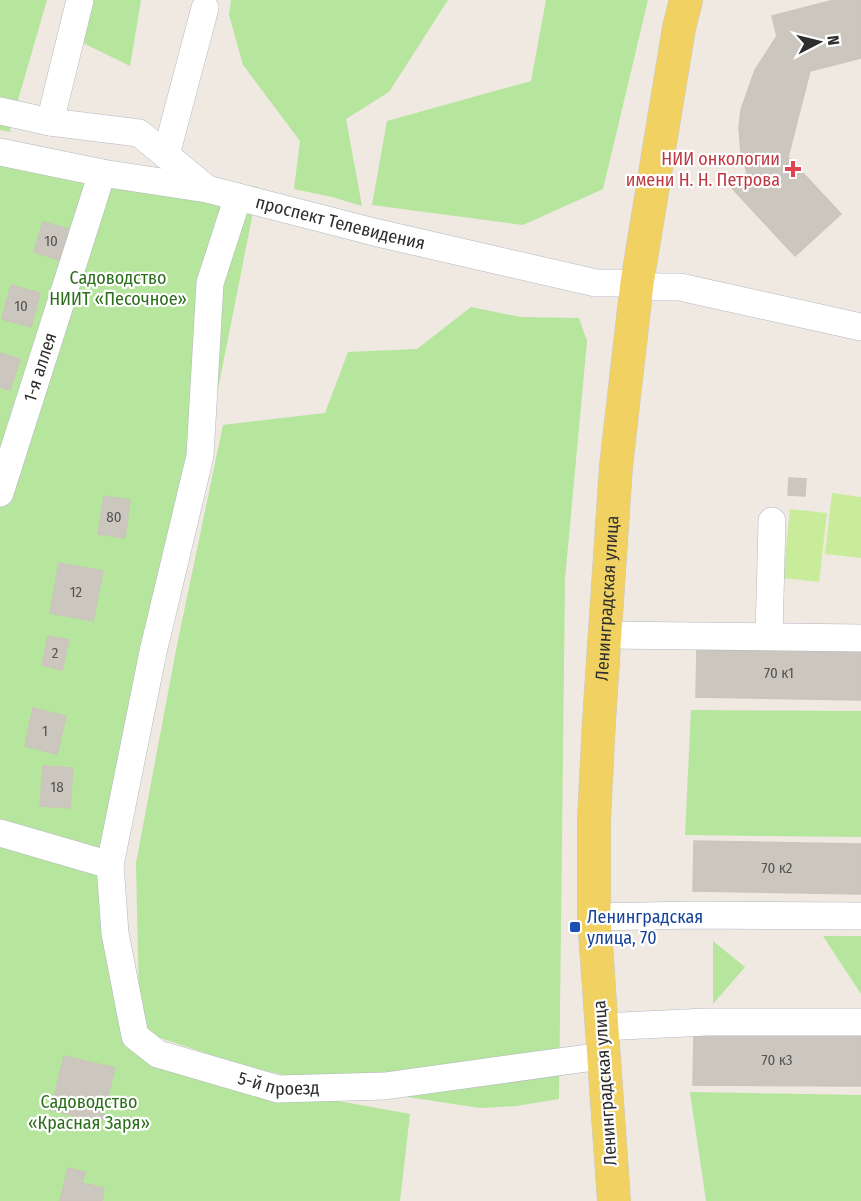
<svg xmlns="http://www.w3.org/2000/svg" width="861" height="1201" viewBox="0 0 861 1201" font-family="'Fira Sans Condensed',sans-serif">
	<rect width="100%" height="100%" fill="#efe9e1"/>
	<g fill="#b6e59e">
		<path d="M0,0H47L11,124L10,132L0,130Z"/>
		<path d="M84,0H141L130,66L73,38Z"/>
		<path d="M231,0H448L389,92L346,119L362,206L332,197L294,189L300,141L243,65L229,15Z"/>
		<path d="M546,0H648L603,189L523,225L372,205L387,121L531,81Z"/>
		<path d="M0,143L258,187L125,859L0,824Z"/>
		<path d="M471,307L520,317L579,318L587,341L565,579L559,1099L516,1106L480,1108L322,1084L245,1066L145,1033L273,1089L410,1114L400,1201H0V839L122,874L117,899L139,1002L136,863L177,645L223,425L325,413L348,352L417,349Z"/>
		<path d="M691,710L861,711V837L685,835Z"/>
		<path d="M823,936H861V994Z"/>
		<path d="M713,941L745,967L713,1004Z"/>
		<path d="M690,1092L861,1095V1201H706Z"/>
	</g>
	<g fill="#c9ec9a">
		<path d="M832,493L861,497V558L825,554Z"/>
		<path d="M790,509L827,513L819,582L783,578Z"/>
	</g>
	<g fill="#cbc7bf" stroke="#cbc5ba" stroke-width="1.5">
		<path d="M834,0H861V58L810,71L788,157L841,214L795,256L731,187L747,172L741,154L739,128L741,110L755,70L777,36L772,16Z"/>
		<path d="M43,222L69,229L59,260L34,252Z"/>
		<path d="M11,285L40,293L31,327L2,319Z"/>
		<path d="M0,353L20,359L10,390L0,387Z"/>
		<path d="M789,478L806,479L805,496L788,495Z"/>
		<path d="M104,496L130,500L125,538L98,534Z"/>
		<path d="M59,563L103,571L93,621L50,613Z"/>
		<path d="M48,636L69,640L62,670L42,665Z"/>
		<path d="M697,647L861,650V700L696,697Z"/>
		<path d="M33,708L66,716L57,754L25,746Z"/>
		<path d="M43,766L73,768L70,808L40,806Z"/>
		<path d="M694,841L861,844V894L693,891Z"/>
		<path d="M694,1034L861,1035V1086L693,1085Z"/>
		<path d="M64,1056L115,1068L101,1123L51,1110Z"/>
		<path d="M68,1168L85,1172L82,1183L104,1188L102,1201H60Z"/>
	</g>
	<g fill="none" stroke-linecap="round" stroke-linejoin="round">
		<defs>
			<g id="minor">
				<path d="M80,0L50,122L139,133L206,188"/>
				<path d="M0,111L50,122"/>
				<path id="s1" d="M0,152L102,173L207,189L378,233L596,283H637L657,287H680L861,327"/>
				<path d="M166,155L205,8"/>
				<path id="s2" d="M238,197L210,283L200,456L153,652L110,865L115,933L135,1036L158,1054L278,1089L385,1086L602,1056"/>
				<path id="s3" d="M0,493L102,173"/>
				<path d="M605,635L861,638"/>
				<path d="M769,636L772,521"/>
				<path d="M0,833L110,865"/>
				<path d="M594,917L694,915L861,916"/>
				<path d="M601,1027L707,1022H861"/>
			</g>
			<g id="major">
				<path id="s4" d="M614,1201L594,917V819L599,721L616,466L637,283L679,28L686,0"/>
			</g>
		</defs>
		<use href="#minor" stroke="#b4b7c1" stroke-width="28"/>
		<use href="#major" stroke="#c9c9c9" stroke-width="34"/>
		<use href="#minor" stroke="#fff" stroke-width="27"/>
		<use href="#major" stroke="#f2d163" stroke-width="33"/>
	</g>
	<path fill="#e0444e" stroke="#fff" stroke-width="2" d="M790 160h6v6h6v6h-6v6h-6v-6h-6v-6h6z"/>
	<rect fill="#1a4fb4" stroke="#fff" stroke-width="2" x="569" y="921" width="12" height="12" rx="3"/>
	<g text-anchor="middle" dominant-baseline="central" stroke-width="4.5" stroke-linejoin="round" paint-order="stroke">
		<g font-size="15" fill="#555452">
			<text x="51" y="241">10</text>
			<text x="21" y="306">10</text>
			<text x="114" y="517">80</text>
			<text x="76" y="592">12</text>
			<text x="55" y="653">2</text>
			<text x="779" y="673">70 к1</text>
			<text x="45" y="731">1</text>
			<text x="57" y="787">18</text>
			<text x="777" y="868">70 к2</text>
			<text x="777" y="1060">70 к3</text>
		</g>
		<g font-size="18" fill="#be3a42" stroke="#fff" text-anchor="end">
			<text x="780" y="159">НИИ онкологии<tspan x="780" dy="21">имени Н. Н. Петрова</tspan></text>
		</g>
		<g font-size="18" fill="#2e2e2e" stroke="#fff">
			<text stroke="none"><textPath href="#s1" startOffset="348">проспект Телевидения</textPath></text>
			<text stroke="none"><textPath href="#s3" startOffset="132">1-я аллея</textPath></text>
			<text stroke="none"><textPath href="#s4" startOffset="604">Ленинградская улица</textPath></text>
			<text stroke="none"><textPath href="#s2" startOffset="1010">5-й проезд</textPath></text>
			<text transform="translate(605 1083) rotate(-94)">Ленинградская улица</text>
		</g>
		<g font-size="18" fill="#2c6e1b" stroke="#fff">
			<text x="118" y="278">Садоводство<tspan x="118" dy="21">НИИТ «Песочное»</tspan></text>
			<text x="89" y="1102">Садоводство<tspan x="89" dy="21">«Красная Заря»</tspan></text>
		</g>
		<g font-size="18" fill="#164399" stroke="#fff" text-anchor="start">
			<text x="587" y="917">Ленинградская<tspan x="587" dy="21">улица, 70</tspan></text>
		</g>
	</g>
	<g transform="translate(819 42) rotate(83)" stroke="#ffffff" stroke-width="4.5" paint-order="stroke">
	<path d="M0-4.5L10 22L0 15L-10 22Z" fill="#2e2e2e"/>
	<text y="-9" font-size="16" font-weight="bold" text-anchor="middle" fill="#2e2e2e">N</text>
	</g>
</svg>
